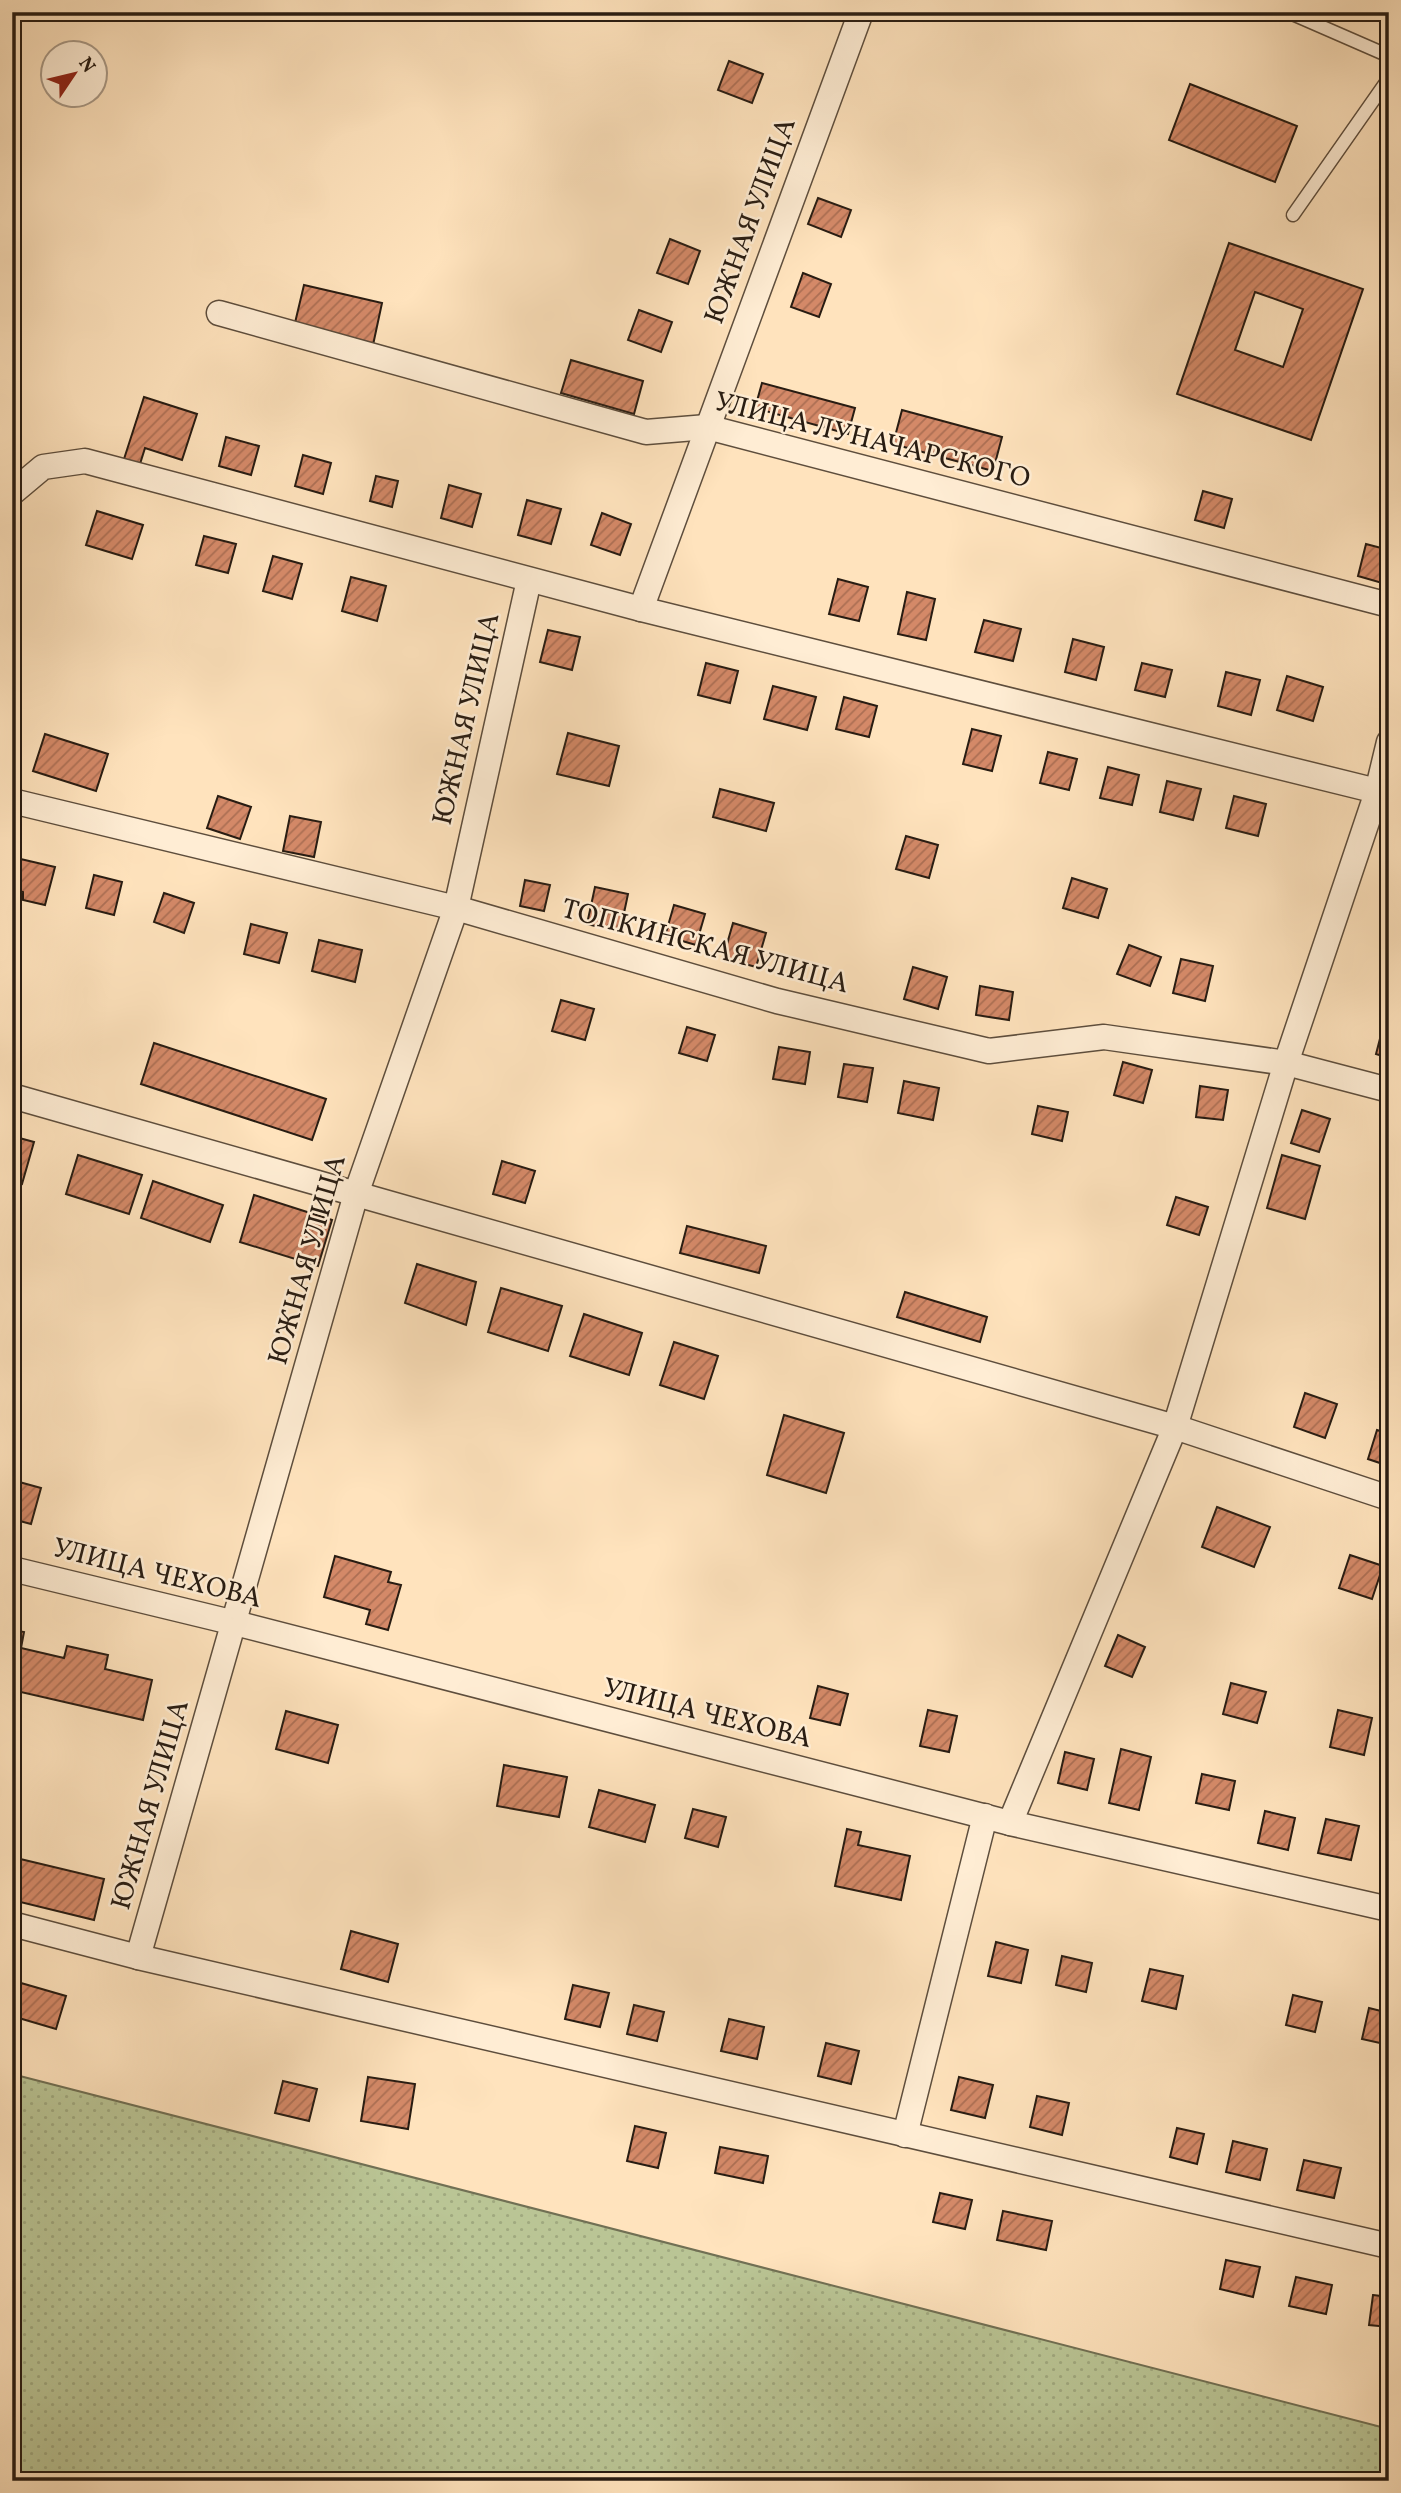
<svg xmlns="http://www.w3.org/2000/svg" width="1401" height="2493" viewBox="0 0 1401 2493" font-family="Vollkorn,serif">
	<defs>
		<pattern id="park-dots" width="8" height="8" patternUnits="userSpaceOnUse" patternTransform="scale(1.75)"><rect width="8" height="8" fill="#bac595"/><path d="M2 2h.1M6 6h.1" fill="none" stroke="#a0a97f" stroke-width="1.8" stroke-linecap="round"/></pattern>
		<pattern id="building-hatch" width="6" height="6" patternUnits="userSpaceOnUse" patternTransform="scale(1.75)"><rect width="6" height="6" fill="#d48968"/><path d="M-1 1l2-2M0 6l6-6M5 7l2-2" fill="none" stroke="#ac6f54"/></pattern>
	</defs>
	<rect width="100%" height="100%" fill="#ffe3bd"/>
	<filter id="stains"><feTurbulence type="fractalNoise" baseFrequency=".00286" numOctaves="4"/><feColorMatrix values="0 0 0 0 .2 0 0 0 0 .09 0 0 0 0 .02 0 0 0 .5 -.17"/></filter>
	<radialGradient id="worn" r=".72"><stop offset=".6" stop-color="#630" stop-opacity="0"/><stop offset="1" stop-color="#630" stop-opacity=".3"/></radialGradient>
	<path fill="url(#park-dots)" stroke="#717054" stroke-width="2" d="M12,2074L1389,2429V2481H12Z"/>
	<g fill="url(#building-hatch)" stroke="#281c12" stroke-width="2" fill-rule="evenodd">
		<path d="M729,61L763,74L752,103L718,90Z"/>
		<path d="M1190,84L1297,126L1275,182L1169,140Z"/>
		<path d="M818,198L851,210L841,237L808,224Z"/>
		<path d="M670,239L700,251L688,284L657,273Z"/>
		<path d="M1229,243L1363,289L1311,440L1177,394ZM1255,292L1303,309L1283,367L1235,350Z"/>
		<path d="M803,273L831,284L819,317L791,307Z"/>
		<path d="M304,285L382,303L373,345L294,327Z"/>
		<path d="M639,310L672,322L661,352L628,340Z"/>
		<path d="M571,360L643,381L634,414L561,393Z"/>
		<path d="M762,383L855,408L848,434L755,408Z"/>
		<path d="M144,397L197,414L182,460L145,448L140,464L124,459Z"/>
		<path d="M902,410L1002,437L993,471L893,444Z"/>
		<path d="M226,437L259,446L251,475L219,466Z"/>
		<path d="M303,455L331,463L323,494L295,486Z"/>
		<path d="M376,476L398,481L392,507L370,501Z"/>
		<path d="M449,485L481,494L472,527L441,518Z"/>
		<path d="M1203,491L1232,499L1224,528L1195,520Z"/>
		<path d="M527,500L561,509L551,544L518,535Z"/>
		<path d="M97,511L143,525L132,559L86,545Z"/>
		<path d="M602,513L631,524L620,555L591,545Z"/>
		<path d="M204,536L236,544L228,573L196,565Z"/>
		<path d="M1366,544L1389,550V585L1358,576Z"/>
		<path d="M273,556L302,564L292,599L263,591Z"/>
		<path d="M351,577L386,586L377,621L342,611Z"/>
		<path d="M838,579L868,587L859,621L829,614Z"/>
		<path d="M907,592L935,599L926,640L898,634Z"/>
		<path d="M984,620L1021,629L1013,661L975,652Z"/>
		<path d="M548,630L580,637L572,670L540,662Z"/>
		<path d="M1073,639L1104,647L1096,680L1065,672Z"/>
		<path d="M706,663L738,671L730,703L698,695Z"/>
		<path d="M1142,663L1172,670L1165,697L1135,690Z"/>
		<path d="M1226,672L1260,680L1251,715L1218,706Z"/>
		<path d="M1287,676L1323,687L1313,721L1277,710Z"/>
		<path d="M773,686L816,697L807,730L764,719Z"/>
		<path d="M844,697L877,706L869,737L836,729Z"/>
		<path d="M972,729L1001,736L992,771L963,764Z"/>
		<path d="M568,733L619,746L609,786L557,774Z"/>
		<path d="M45,734L108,754L96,791L33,771Z"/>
		<path d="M1048,752L1077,759L1069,790L1040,783Z"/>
		<path d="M1108,767L1139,775L1132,805L1100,798Z"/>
		<path d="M1167,781L1201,789L1193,820L1160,812Z"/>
		<path d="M720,789L774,803L766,831L713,817Z"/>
		<path d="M218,796L251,807L240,839L207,828Z"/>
		<path d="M1234,796L1266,804L1258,836L1226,828Z"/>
		<path d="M290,816L321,822L314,857L283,851Z"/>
		<path d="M906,836L938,845L929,878L896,869Z"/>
		<path d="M12,857L55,867L45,905L23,900V892L12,890Z"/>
		<path d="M94,875L122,882L114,915L86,908Z"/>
		<path d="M1072,878L1107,889L1098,918L1063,908Z"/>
		<path d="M525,880L550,885L544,911L520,906Z"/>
		<path d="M595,887L628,894L620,932L587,924Z"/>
		<path d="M164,893L194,903L184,933L154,922Z"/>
		<path d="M674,905L705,914L696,945L665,936Z"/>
		<path d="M733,923L766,933L756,967L723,958Z"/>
		<path d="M251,924L287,933L279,963L244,954Z"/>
		<path d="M319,940L362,950L355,982L312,971Z"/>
		<path d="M1129,945L1161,957L1150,986L1117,974Z"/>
		<path d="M1181,959L1213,966L1205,1001L1173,993Z"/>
		<path d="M913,967L947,977L938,1009L904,999Z"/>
		<path d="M980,986L1013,992L1009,1020L976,1015Z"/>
		<path d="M561,1000L594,1009L585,1040L552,1031Z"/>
		<path d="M12,1004L20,1007L12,1037Z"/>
		<path d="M687,1027L715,1035L707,1061L679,1053Z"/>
		<path d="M1383,1027L1389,1029V1058L1376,1054Z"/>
		<path d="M154,1043L326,1099L312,1140L141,1084Z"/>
		<path d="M779,1047L810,1052L805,1084L773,1079Z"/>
		<path d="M1123,1062L1152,1070L1143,1103L1114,1095Z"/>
		<path d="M844,1064L873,1068L867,1102L838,1097Z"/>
		<path d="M904,1081L939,1088L933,1120L898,1113Z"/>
		<path d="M1200,1086L1228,1090L1223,1120L1196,1117Z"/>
		<path d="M1038,1106L1068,1112L1062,1141L1032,1134Z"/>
		<path d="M1302,1110L1330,1119L1319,1152L1291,1143Z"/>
		<path d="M12,1136L34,1142L22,1184L12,1181Z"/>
		<path d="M78,1155L142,1175L129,1214L66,1194Z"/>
		<path d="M1282,1155L1320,1166L1305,1219L1267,1208Z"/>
		<path d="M502,1161L535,1171L525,1203L493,1194Z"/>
		<path d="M153,1181L223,1205L210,1242L141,1218Z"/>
		<path d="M254,1195L332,1220L318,1266L240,1242Z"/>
		<path d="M1176,1197L1208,1207L1199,1235L1167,1225Z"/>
		<path d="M687,1226L766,1246L759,1273L680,1253Z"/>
		<path d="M417,1264L476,1282L466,1325L405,1303Z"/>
		<path d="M501,1288L562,1306L548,1351L488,1332Z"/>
		<path d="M905,1292L987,1317L980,1342L897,1317Z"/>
		<path d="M584,1314L642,1333L629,1375L570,1356Z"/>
		<path d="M674,1342L718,1356L704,1399L660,1385Z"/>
		<path d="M1305,1393L1337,1404L1325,1438L1294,1427Z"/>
		<path d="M784,1415L844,1433L826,1493L767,1475Z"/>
		<path d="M1377,1430L1389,1434V1466L1368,1459Z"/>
		<path d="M12,1480L41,1488L31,1524L12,1519Z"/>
		<path d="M1217,1507L1270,1527L1254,1567L1202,1547Z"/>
		<path d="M1350,1555L1383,1566L1372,1599L1339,1588Z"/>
		<path d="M335,1556L391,1572L388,1582L401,1585L388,1630L366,1624L370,1610L324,1597Z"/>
		<path d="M12,1630L24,1632L21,1648L64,1658L67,1646L108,1655L105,1669L152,1680L143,1720L12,1690Z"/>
		<path d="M1118,1635L1145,1647L1132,1677L1105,1666Z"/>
		<path d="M1231,1683L1266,1692L1257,1723L1223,1714Z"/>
		<path d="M818,1686L848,1694L840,1725L810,1718Z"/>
		<path d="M928,1710L957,1716L949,1752L920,1746Z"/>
		<path d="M1338,1710L1372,1718L1364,1755L1330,1747Z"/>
		<path d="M286,1711L338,1725L328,1763L276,1749Z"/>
		<path d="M1121,1749L1151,1757L1139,1810L1109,1803Z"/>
		<path d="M1065,1752L1094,1759L1087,1790L1058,1783Z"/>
		<path d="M504,1765L567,1777L559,1817L497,1806Z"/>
		<path d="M1202,1774L1235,1781L1229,1810L1196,1803Z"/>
		<path d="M599,1790L655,1805L645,1842L589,1827Z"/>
		<path d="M693,1809L726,1817L718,1847L685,1838Z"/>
		<path d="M1265,1811L1295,1818L1288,1850L1258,1843Z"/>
		<path d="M1326,1819L1359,1826L1351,1860L1318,1853Z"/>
		<path d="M847,1829L861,1832L858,1845L910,1856L901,1900L835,1886Z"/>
		<path d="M12,1857L104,1879L94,1920L12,1900Z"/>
		<path d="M351,1931L398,1944L388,1982L341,1969Z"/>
		<path d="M996,1942L1028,1950L1021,1983L988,1976Z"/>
		<path d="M1062,1956L1092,1963L1086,1992L1056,1985Z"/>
		<path d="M1150,1969L1183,1976L1176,2009L1142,2001Z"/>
		<path d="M21,1983L66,1996L56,2029L12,2016Z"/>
		<path d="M573,1985L609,1993L600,2027L565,2019Z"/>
		<path d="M1293,1995L1322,2002L1315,2032L1286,2025Z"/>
		<path d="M634,2005L664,2012L657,2041L627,2034Z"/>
		<path d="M1369,2008L1389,2013V2045L1362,2039Z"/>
		<path d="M729,2019L764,2027L757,2059L721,2051Z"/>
		<path d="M826,2043L859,2051L851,2084L818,2076Z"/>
		<path d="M368,2077L415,2084L408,2129L361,2121Z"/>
		<path d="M959,2077L993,2085L985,2118L951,2110Z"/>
		<path d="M283,2081L317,2089L309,2121L275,2113Z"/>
		<path d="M1037,2096L1069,2103L1062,2135L1030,2127Z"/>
		<path d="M635,2126L666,2133L658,2168L627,2161Z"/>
		<path d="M1177,2128L1204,2134L1197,2164L1170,2157Z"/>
		<path d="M1233,2141L1267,2149L1260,2180L1226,2172Z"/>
		<path d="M720,2147L768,2156L763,2183L715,2173Z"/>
		<path d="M1304,2160L1341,2168L1334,2198L1297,2190Z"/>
		<path d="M1387,2185H1389V2210L1383,2208Z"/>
		<path d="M940,2193L972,2200L965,2229L933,2222Z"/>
		<path d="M1003,2211L1052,2221L1046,2250L997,2240Z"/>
		<path d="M1226,2260L1260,2267L1253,2297L1220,2289Z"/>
		<path d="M1296,2277L1332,2285L1326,2314L1289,2306Z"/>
		<path d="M1373,2295L1389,2297V2327L1369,2325Z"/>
	</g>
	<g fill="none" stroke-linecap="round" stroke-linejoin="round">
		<defs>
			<g id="service">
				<path d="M1288,12L1389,56"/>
				<path d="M1293,215L1389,78"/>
			</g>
			<g id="minor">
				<path d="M219,313L646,432L707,427L1389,605"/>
				<path d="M12,493L43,467L85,461L641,609L1389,794"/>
				<path d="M641,609L861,12"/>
				<path d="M12,801L456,908L777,1001L989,1051L1104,1037L1286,1063L1389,1090"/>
				<path d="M12,1096L1175,1427L1389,1498"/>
				<path d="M12,1569L235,1623L1010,1823L1389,1909"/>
				<path d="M1010,1823L1175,1427L1286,1063L1377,792L1389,742"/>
				<path d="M12,1924L138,1957L1389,2246"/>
				<path d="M138,1957L356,1194L456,908L529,580"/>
				<path d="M905,2135L985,1816"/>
			</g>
		</defs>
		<use href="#service" stroke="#5e4e3d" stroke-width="15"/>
		<use href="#minor" stroke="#5e4e3d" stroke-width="27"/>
		<use href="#service" stroke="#ffedd4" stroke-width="12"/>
		<use href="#minor" stroke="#ffedd4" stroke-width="24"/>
	</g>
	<g text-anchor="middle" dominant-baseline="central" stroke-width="5" stroke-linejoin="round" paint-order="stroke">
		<g font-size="28" fill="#281c12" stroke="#ffedd4">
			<text transform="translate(751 221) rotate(-70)">ЮЖНАЯ УЛИЦА</text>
			<text transform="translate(872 441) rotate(14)">УЛИЦА ЛУНАЧАРСКОГО</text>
			<text transform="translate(467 719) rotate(-77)">ЮЖНАЯ УЛИЦА</text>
			<text transform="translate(705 947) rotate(15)">ТОПКИНСКАЯ УЛИЦА</text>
			<text transform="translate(308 1260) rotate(-74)">ЮЖНАЯ УЛИЦА</text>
			<text transform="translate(157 1574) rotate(14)">УЛИЦА ЧЕХОВА</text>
			<text transform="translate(707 1714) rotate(14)">УЛИЦА ЧЕХОВА</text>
			<text transform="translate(151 1805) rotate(-74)">ЮЖНАЯ УЛИЦА</text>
		</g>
	</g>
	<rect width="1401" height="2493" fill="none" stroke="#ffe3bd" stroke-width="42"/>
	<rect x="14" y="14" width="1373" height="2465" fill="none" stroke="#281c12" stroke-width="3.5"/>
	<rect x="21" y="21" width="1359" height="2451" fill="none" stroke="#281c12" stroke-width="2"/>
	<g transform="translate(74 74) rotate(55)"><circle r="33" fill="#ffedd4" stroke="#a99986" stroke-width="2"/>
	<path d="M0-5L12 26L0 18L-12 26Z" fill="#8f2418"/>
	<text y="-10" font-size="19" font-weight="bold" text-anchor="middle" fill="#281c12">N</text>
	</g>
	<rect width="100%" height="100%" filter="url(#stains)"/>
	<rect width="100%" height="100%" fill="url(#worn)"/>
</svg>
